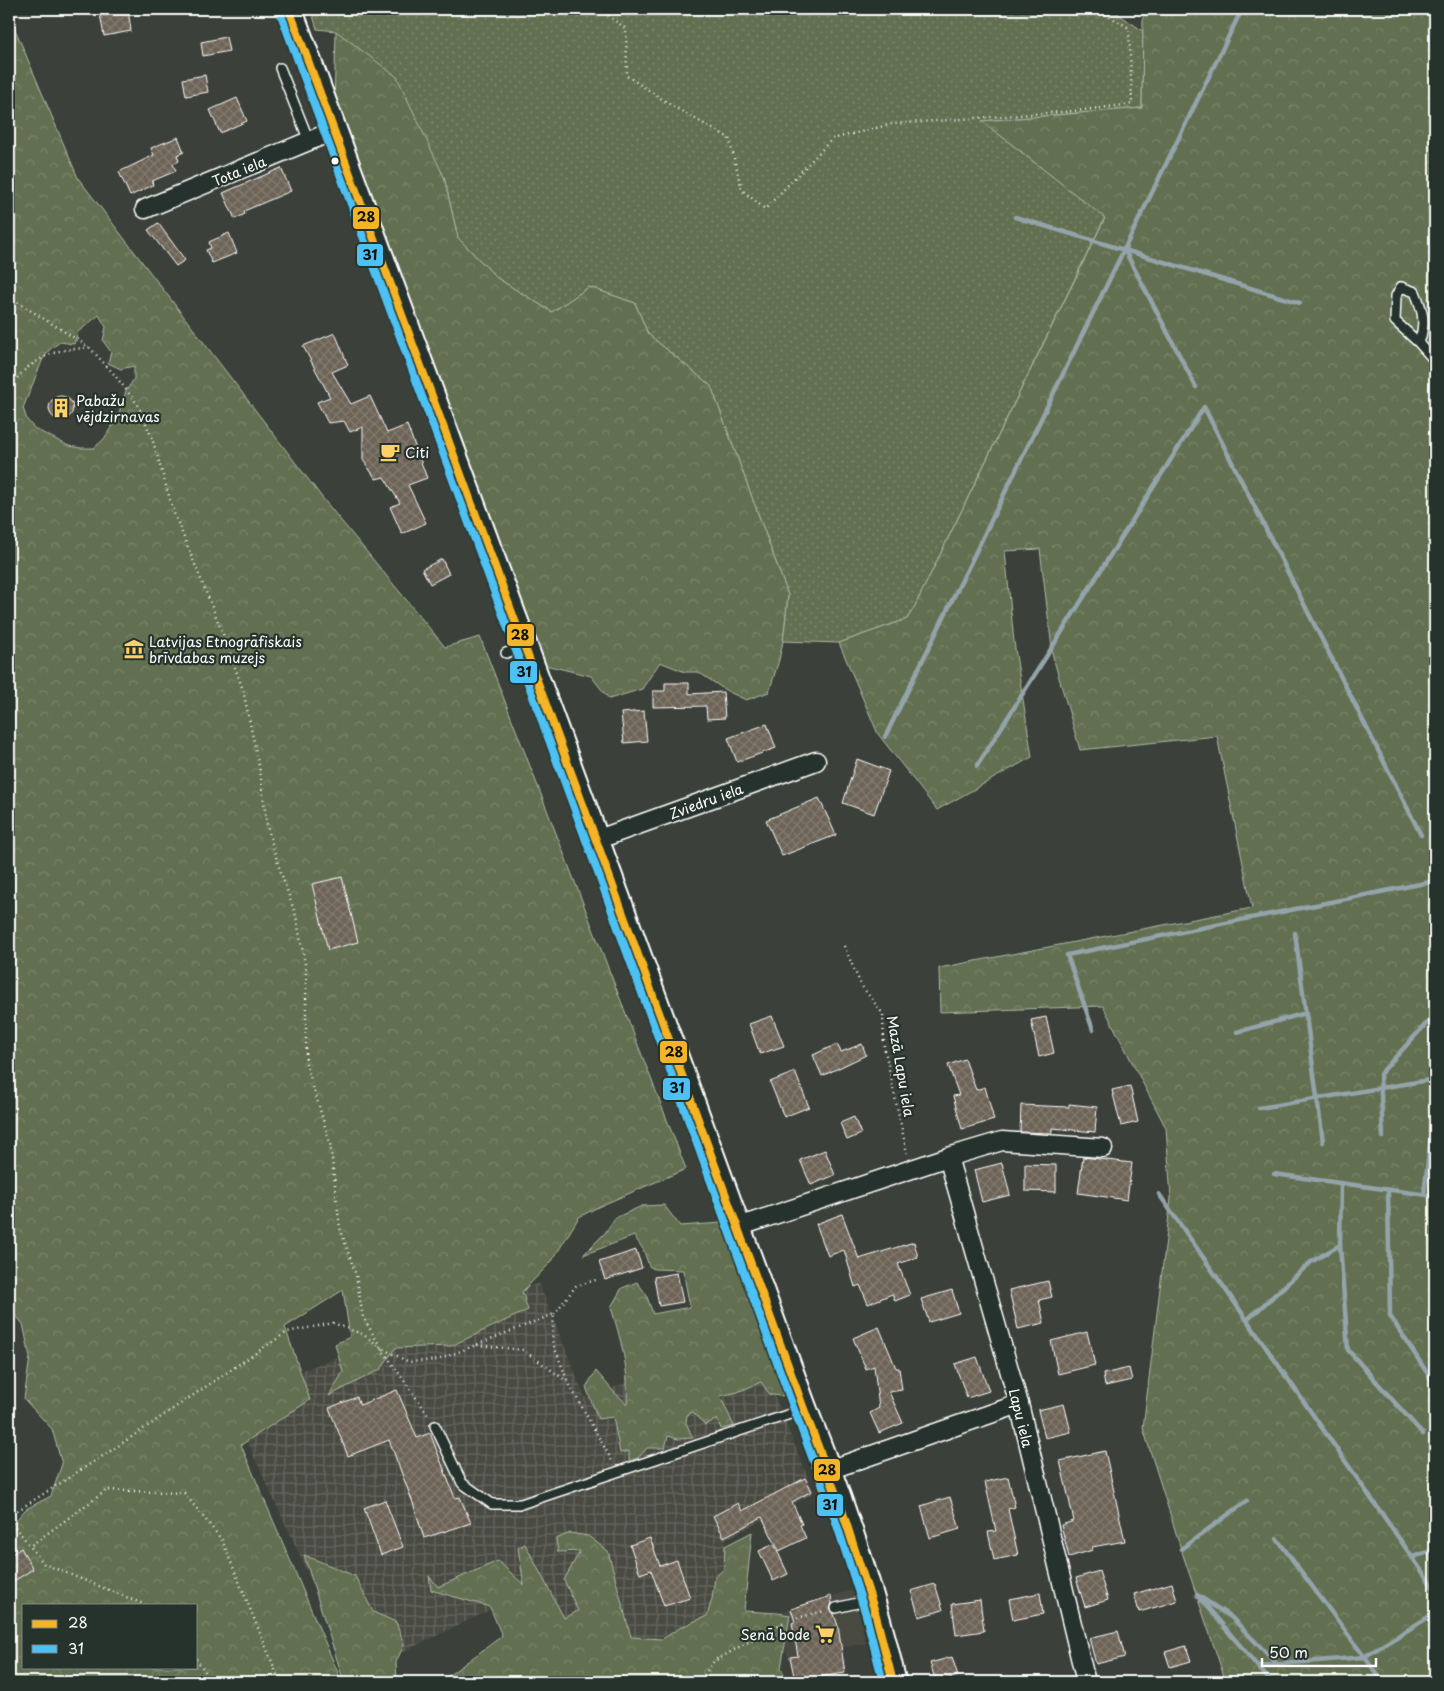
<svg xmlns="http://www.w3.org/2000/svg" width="1444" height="1691" viewBox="0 0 1444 1691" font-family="'Playpen Sans',sans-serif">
	<defs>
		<pattern id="industrial-grid" width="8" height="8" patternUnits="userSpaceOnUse" patternTransform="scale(1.25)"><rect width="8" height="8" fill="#4a4b43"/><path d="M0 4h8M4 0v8" fill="none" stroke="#65665f"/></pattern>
		<pattern id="grass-dots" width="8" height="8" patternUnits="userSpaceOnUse" patternTransform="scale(1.25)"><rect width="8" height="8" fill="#627051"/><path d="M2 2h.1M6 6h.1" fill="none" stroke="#7a856b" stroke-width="1.8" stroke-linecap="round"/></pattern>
		<pattern id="forest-crowns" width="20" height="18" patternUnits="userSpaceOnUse" patternTransform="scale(1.25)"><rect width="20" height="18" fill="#627051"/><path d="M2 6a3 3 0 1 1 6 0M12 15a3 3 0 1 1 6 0" fill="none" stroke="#7a856b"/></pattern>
		<pattern id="building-cross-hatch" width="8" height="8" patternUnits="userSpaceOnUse" patternTransform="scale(1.25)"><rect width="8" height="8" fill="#6d6357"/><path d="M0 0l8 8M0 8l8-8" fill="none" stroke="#837a70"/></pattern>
	</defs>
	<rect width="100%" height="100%" fill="#3b413a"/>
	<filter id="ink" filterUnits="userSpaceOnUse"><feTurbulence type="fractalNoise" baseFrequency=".02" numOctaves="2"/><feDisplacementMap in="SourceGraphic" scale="10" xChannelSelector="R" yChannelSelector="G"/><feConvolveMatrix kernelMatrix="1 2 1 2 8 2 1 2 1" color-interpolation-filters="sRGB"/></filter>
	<g filter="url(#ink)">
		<path fill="#4a4b43" d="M853,1590L866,1643L788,1657L777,1613Z"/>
		<path fill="url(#industrial-grid)" d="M539,1283L585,1398L727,1346L751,1338L814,1493L724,1540L737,1601L567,1682L521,1595L355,1675L227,1398Z"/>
		<path fill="url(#grass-dots)" stroke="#b0b8a8" d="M311,9H1111L1143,31L1142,108L982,121L1105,217L915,606L907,619L839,643L783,641L788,595L711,386L648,334L635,303L589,287L552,312L497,278L458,238L444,177L336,31L317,29Z"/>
		<g fill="url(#forest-crowns)" stroke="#b0b8a8" fill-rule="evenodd">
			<path d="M1148,9H1430L1435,327V1682H1226L1181,1549L1143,1428L1171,1198L1166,1128L1103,1006L940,1012L939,968L1252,908L1217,736L1080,750L1053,657L1040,549L1005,551L1014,642L1032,757L937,810L878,734L839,643L907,619L915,606L1105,218L982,121L1142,108L1143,17Z"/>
			<path d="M9,15L78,178L324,500L445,647L480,637L686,1169L600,1206L579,1217L552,1261L522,1292L528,1310L451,1346L395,1348L381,1369L329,1396L343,1372L335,1344L350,1337L343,1290L285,1327L310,1400L241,1445L342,1682H9V1528L26,1509L51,1496L62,1464L52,1429L24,1399L30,1357L23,1324L9,1307ZM99,315L106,327L103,341L111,352L108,363L121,369L134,366V379L126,391L118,416L104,439L94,448H81L69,446L35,429L27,420L23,408L42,361L49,350L60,342L74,344L78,332ZM24,1605H196V1667H24Z"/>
			<path d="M336,31L397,77L444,177L458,238L497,278L552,312L589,287L635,303L648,334L711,386L788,595L783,641L779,660L769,692L746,700L727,691L698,672H685L660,662L642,689L609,699L591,676L541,664L334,107Z"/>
			<path d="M664,1205L680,1226L722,1223L786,1396L770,1395L761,1382L738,1392L720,1396L734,1426L721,1429L717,1419L705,1425L693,1412L687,1415L686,1423L693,1438L678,1439L668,1436L665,1448H647L638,1458L629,1461V1451L620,1453L613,1417L598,1419L586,1387L596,1371L613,1391L627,1404C629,1367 621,1341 611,1307L622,1288L637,1282L646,1294L653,1314L690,1307L683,1270L654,1269L649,1266L643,1249L634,1236L583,1255L605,1233L615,1218L642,1206Z"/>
			<path d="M752,1532L744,1611L777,1613L790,1615L781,1668L788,1682H431L444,1679L502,1636L490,1607L431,1590L429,1576L438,1587L498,1561L524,1585L518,1548L525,1544L564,1618L578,1611L564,1580L580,1551L558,1552L556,1539L570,1533L588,1536L608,1551L631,1637L662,1639L681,1627L707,1616L712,1599L715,1577L724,1569L725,1546Z"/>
			<path d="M304,1555L355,1576L373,1612L396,1622L404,1645L396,1662L397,1682H344Z"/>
		</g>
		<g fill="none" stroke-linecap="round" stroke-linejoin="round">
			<g stroke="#94a4ab" stroke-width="4.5">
				<path d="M1015,217L1300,303"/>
				<path d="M1124,249L1196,387"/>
				<path d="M885,737L1242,9"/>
				<path d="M977,766L1204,407L1421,835"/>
				<path d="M1295,933L1323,1142"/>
				<path d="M1093,1030L1067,955L1435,881"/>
				<path d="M1237,1032L1306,1013"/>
				<path d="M1259,1108L1435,1079"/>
				<path d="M1383,1137L1380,1074L1435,1014"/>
				<path d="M1274,1174L1435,1196"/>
				<path d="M1341,1183L1340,1245L1348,1350L1423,1434"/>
				<path d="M1388,1190L1390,1316L1435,1385"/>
				<path d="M1159,1194L1435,1590"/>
				<path d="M1424,1194L1435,1102"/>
				<path d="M1247,1320L1311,1262L1340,1245"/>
				<path d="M1277,1539L1383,1682"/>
				<path d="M1181,1549L1247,1501"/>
				<path d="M1413,1557L1435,1550"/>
				<path d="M1258,1666L1364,1657L1435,1613"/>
				<path d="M1271,1682L1197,1595L1231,1617L1278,1665"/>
			</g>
		</g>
		<g fill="url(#building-cross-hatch)" stroke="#fff">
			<path d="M128,9L131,31L104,36L100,14Z"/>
			<path d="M226,37L229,51L203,56L201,42Z"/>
			<path d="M205,75L208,92L186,96L183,79Z"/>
			<path d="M237,98L247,121L220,133L210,110Z"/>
			<path d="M178,137L184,152L177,155L179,161L173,164L176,171L152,181L153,185L130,196L119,172L154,155L151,148Z"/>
			<path d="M281,168L291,191L244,211L245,214L235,219L223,193Z"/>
			<path d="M158,223L185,260L176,266L148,230Z"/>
			<path d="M229,233L237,253L212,263L206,250L211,248L209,242Z"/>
			<path d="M335,333L348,365L332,372L351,404L370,396L387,433L407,425L427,478L408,485L426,523L402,534L390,507L400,503L384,477L376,479L363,460V427L350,432L344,421L328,423L317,402L330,397L303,346Z"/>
			<circle cx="61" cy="408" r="12"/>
			<path d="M442,559L449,574L430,584L422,569Z"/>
			<path d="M665,683H689V694L723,692L725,718L707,719L706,706L653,707V691H665Z"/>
			<path d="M644,711L647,741L624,743L621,713Z"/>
			<path d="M767,724L776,748L737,762L728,738Z"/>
			<path d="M857,759L889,771L874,814L843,803Z"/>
			<path d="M819,798L836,835L782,856L766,820Z"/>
			<path d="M342,877L358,942L328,950L312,884Z"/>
			<path d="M772,1016L784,1046L760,1054L749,1024Z"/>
			<path d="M1046,1017L1054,1053L1039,1057L1031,1020Z"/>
			<path d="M837,1044L841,1052L862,1044L866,1055L822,1076L813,1055Z"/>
			<path d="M965,1059L976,1090L985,1087L994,1120L962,1129L953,1096L959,1095L948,1065Z"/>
			<path d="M795,1072L809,1107L784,1117L770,1082Z"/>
			<path d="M1130,1086L1138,1122L1121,1126L1112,1090Z"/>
			<path d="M1069,1104L1097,1107L1095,1132L1052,1128V1133L1020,1132L1021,1105L1069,1107Z"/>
			<path d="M854,1117L861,1134L847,1140L840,1123Z"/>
			<path d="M825,1150L835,1175L811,1185L800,1160Z"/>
			<path d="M1083,1157L1132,1163L1127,1200L1078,1193Z"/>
			<path d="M1002,1163L1010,1195L982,1202L974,1170Z"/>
			<path d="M1025,1164L1056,1165V1192L1025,1191Z"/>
			<path d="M842,1214L859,1259L914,1242L918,1257L898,1264L910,1295L895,1301L892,1294L868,1304L860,1285L855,1287L844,1250L828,1256L816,1224Z"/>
			<path d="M636,1250L642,1268L605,1280L599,1262Z"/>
			<path d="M677,1273L683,1302L659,1306L654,1277Z"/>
			<path d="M1048,1281L1052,1297L1039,1300L1044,1323L1018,1329L1009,1290Z"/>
			<path d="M952,1290L959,1313L929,1322L921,1299Z"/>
			<path d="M879,1327L896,1368H899L902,1390L889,1392L903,1423L879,1433L870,1413L879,1408L874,1366L866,1369L853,1338Z"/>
			<path d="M1087,1332L1095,1365L1058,1374L1051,1341Z"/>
			<path d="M977,1357L989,1391L967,1398L955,1364Z"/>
			<path d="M1129,1368L1132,1380L1105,1386L1103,1374Z"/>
			<path d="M397,1390L417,1438L430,1433L455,1498L460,1497L471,1523L424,1538L413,1503L389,1440L348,1456L329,1408L357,1397L360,1405Z"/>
			<path d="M1064,1404L1071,1432L1045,1438L1038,1410Z"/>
			<path d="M1105,1451L1125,1541L1092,1547L1093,1550L1069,1557L1061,1525L1074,1521L1060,1461Z"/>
			<path d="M1008,1477L1015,1507L1008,1509L1018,1555L994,1560L988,1532L996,1531L985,1482Z"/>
			<path d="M805,1478L812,1491L792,1502L802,1524L800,1525L806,1538L779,1551L762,1517L724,1537L713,1516L738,1503L742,1511Z"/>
			<path d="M950,1497L960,1529L930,1538L921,1506Z"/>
			<path d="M385,1500L403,1547L381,1555L364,1508Z"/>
			<path d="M650,1538L660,1566L677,1560L690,1598L664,1606L651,1570L640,1574L630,1545Z"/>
			<path d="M774,1544L788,1574L773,1581L759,1551Z"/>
			<path d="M21,1548L33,1569L9,1584V1556Z"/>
			<path d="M1099,1571L1108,1600L1085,1607L1076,1578Z"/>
			<path d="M1172,1583L1177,1601L1139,1612L1134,1594Z"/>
			<path d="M935,1584L943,1610L919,1617L911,1591Z"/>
			<path d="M1040,1593L1043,1614L1013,1620L1009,1599Z"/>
			<path d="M831,1596L832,1603L830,1609L834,1614L838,1626L845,1673L795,1681L790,1657L798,1656L792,1623L795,1622L791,1609Z"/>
			<path d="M980,1600L984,1631L956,1635L952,1604Z"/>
			<path d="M1118,1631L1125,1657L1096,1664L1089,1638Z"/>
			<path d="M1186,1646L1191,1661L1170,1667L1165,1652Z"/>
			<path d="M952,1657L958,1676L936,1682L930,1663Z"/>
		</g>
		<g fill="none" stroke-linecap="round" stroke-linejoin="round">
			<defs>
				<g id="lane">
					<path d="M280,68L309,141"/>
					<path d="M1419,343C1426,322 1423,311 1415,292L1401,287L1396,296L1395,321L1419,343L1435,361"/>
					<path d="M506,653L524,647"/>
					<path d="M435,1426L462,1483L492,1504H521L802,1410"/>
					<path d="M836,1608L870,1600"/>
				</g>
				<g id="street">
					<path d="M145,209L333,131"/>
					<path d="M596,840L816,761"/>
					<path d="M948,1157L1019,1404L1086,1682"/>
					<path d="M738,1227L948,1157L1002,1141L1103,1148"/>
					<path d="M829,1470L1019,1404"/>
				</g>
				<path id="secondary" d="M289,9L596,840L804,1409C840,1498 872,1588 893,1682"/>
			</defs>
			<use href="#lane" stroke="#fff" stroke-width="12"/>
			<use href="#street" stroke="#fff" stroke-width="21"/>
			<use href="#secondary" stroke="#fff" stroke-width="29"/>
			<g stroke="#fff" stroke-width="2.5" stroke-dasharray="1 4" stroke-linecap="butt">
				<path d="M600,9L626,29L627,76L674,107L729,138L742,190L765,209L832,139L892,124L1075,111L1132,104L1129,28L1102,12L1091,9"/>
				<path d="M9,297L89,347L113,373L138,405L152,438L174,513L223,634L243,690L260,771L267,826L279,867L296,916L306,969V1063L330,1143L340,1228L356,1275L363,1317L381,1348L409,1362L438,1360L554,1314L552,1341L568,1382"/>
				<path d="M9,396C13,375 34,361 53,353C63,349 78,349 89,347"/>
				<path d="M844,946L861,985L883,1014L884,1046L907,1153"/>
				<path d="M554,1314L576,1286L599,1279"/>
				<path d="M477,1345L523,1350L568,1382L612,1461"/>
				<path d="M9,1516L115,1448L287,1332L333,1323L364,1335L381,1348L429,1416"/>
				<path d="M9,1519L30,1546"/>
				<path d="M146,1605L44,1564L30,1546L107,1490L184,1493L222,1540L280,1682"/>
				<path d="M797,1618L824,1611"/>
				<path d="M196,1659L213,1682"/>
				<path d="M704,1675L711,1682"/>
				<path d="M697,1682L704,1675L714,1661L786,1621"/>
				<path d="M862,1682L872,1678"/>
			</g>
			<use href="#lane" stroke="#26332d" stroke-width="9"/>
			<use href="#street" stroke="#26332d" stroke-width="18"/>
			<use href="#secondary" stroke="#26332d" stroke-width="25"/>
			<defs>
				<path id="bus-1" d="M289,9L596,840L804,1409L842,1510L875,1612L893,1682"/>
				<path id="bus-2" d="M280,12L587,843L795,1412L833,1513L866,1615L883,1682"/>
			</defs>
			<use href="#bus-1" stroke="#26332d" stroke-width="11"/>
			<use href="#bus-2" stroke="#26332d" stroke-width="11"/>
			<use href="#bus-1" stroke="#f4b427" stroke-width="8"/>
			<use href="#bus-2" stroke="#4dc1f3" stroke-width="8"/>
		</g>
	</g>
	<defs>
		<symbol id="building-bare" viewBox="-9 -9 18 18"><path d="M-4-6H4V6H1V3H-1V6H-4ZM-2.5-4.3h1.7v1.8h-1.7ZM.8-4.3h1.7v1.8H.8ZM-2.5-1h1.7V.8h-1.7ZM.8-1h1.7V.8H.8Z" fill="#ffd166" stroke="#26332d" stroke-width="2.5" paint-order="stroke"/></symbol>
		<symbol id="cafe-bare" viewBox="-9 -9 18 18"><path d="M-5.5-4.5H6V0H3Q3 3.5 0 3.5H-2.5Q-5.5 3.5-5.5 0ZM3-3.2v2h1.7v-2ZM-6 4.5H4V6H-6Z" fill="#ffd166" stroke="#26332d" stroke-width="2.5" paint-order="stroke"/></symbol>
		<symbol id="museum-bare" viewBox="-9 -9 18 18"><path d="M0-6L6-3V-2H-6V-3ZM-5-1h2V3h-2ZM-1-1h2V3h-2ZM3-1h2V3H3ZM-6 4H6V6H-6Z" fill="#ffd166" stroke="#26332d" stroke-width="2.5" paint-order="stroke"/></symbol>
		<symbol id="supermarket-bare" viewBox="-9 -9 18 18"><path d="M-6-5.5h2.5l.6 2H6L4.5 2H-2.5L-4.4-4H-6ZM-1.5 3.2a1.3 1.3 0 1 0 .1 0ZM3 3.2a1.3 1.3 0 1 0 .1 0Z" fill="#ffd166" stroke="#26332d" stroke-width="2.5" paint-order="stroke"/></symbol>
	</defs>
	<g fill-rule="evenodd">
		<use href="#building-bare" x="47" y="394" width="28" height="28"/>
		<use href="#cafe-bare" x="376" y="438" width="28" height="28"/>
		<use href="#museum-bare" x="120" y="635" width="28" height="28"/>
		<use href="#supermarket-bare" x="811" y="1620" width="28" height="28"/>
	</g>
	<circle fill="#fff" stroke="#26332d" stroke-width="2" cx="335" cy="161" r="4.5"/>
	<g text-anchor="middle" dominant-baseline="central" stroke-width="4.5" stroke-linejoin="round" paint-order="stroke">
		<g font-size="14" fill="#fff" stroke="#26332d">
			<text transform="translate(239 171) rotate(-22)">Tota iela</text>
			<text transform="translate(706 801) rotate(-20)">Zviedru iela</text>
			<text transform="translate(901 1066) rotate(80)">Mazā Lapu iela</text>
			<text transform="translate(1021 1418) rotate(76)">Lapu iela</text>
		</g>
		<g font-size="14" fill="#fff" stroke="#26332d" text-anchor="start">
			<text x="76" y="400">Pabažu<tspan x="76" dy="16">vējdzirnavas</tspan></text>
			<text x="405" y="452">Citi</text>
			<text x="149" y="641">Latvijas Etnogrāfiskais<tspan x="149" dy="16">brīvdabas muzejs</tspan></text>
			<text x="810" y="1634" text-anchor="end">Senā bode</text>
		</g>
	</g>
	<g stroke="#26332d" stroke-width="2">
		<rect x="352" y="206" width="28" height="24" rx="5" fill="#f4b427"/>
		<rect x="356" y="243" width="28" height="24" rx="5" fill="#4dc1f3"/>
		<rect x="506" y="623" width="29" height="24" rx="5" fill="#f4b427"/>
		<rect x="509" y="660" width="29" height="24" rx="5" fill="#4dc1f3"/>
		<rect x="659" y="1040" width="29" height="24" rx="5" fill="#f4b427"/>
		<rect x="662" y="1077" width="29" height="24" rx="5" fill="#4dc1f3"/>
		<rect x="813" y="1458" width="28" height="24" rx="5" fill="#f4b427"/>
		<rect x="816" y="1493" width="28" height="24" rx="5" fill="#4dc1f3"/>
	</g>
	<g font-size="14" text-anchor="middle" font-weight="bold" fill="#111">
		<text x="366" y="222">28</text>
		<text x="370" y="260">31</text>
		<text x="520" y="640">28</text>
		<text x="524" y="677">31</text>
		<text x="674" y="1057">28</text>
		<text x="677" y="1093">31</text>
		<text x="827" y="1475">28</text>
		<text x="830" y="1510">31</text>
	</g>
	<rect width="1444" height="1691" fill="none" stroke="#26332d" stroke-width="30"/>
	<rect x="15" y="15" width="1414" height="1661" fill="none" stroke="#fff" stroke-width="2" filter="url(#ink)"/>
	<rect x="22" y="1604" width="175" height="65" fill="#26332d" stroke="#7d8581"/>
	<rect x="32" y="1620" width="25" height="8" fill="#f4b427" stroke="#7d8581"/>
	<text x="68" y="1628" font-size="15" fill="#ffffff">28</text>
	<rect x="32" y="1645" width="25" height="8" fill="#4dc1f3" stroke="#7d8581"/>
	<text x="68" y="1654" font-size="15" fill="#ffffff">31</text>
	<path d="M1262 1658v8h114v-8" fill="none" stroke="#ffffff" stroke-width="2.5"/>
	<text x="1269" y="1658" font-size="15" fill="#ffffff" stroke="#26332d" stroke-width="4" paint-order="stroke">50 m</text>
</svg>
